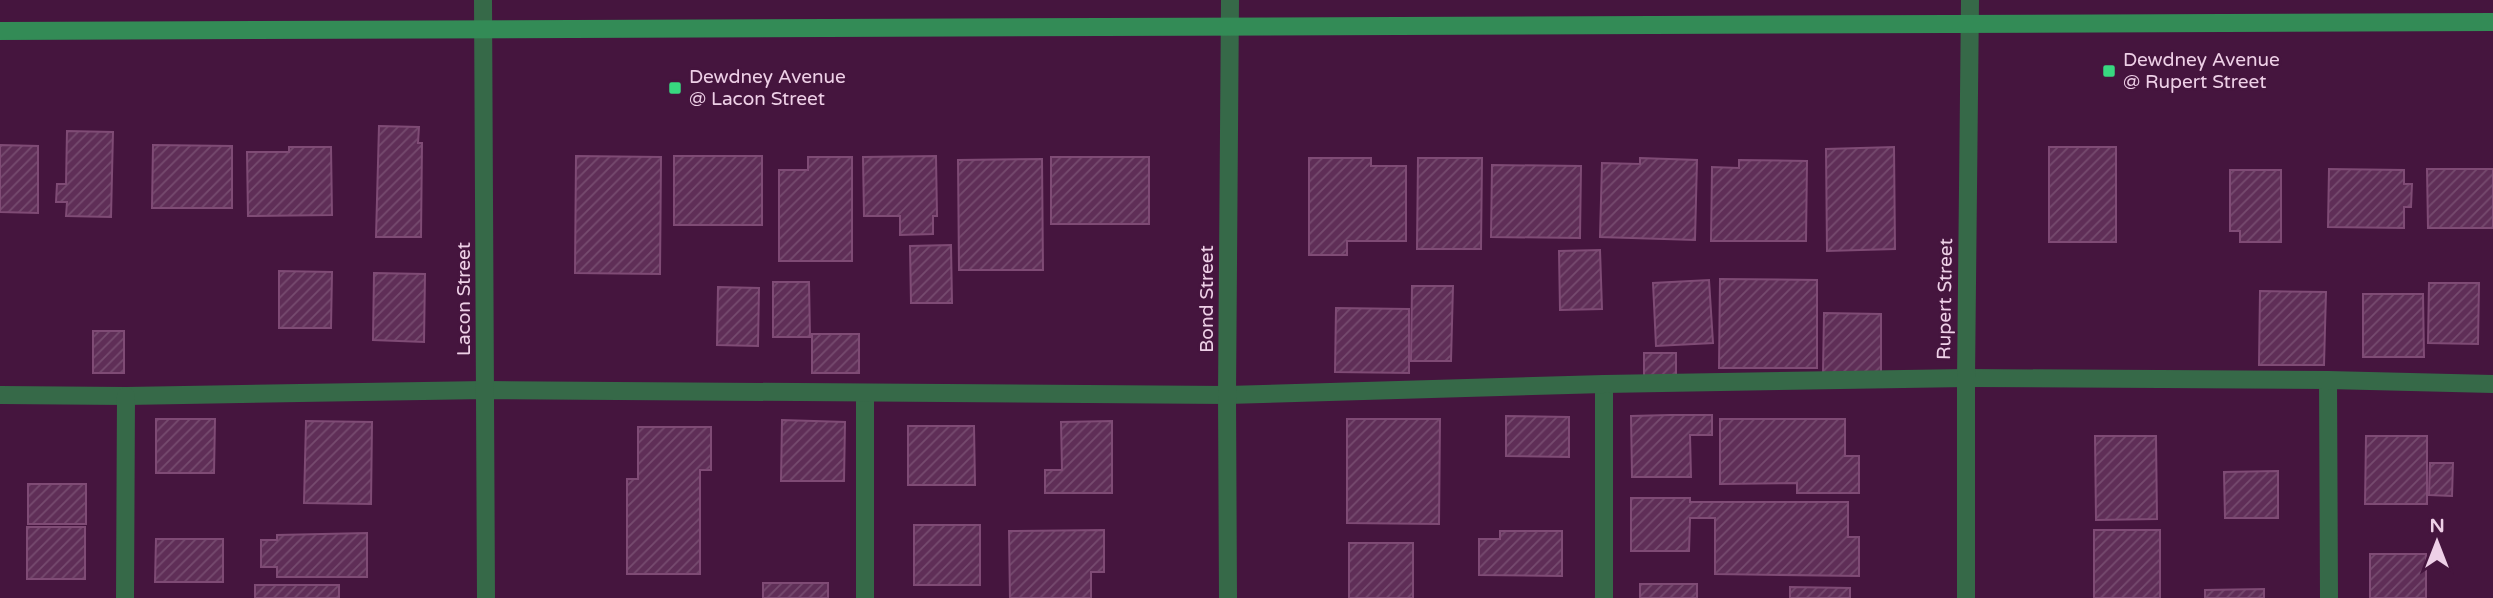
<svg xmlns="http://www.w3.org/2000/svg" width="2493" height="598" viewBox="0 0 2493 598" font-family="'Varela Round',sans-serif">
	<defs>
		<pattern id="building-hatch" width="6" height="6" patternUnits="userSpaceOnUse" patternTransform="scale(1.75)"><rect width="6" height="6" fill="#5f2e57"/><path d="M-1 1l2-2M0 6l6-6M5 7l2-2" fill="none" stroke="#764b6f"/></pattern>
	</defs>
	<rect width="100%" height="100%" fill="#45153e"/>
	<g fill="url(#building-hatch)" stroke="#7f4b75" stroke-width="2">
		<path d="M379,126L419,127L418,143H422L421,237H376Z"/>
		<path d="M67,131L113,132L111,217L66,216L67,202H56L57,184H66Z"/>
		<path d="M0,145L38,146V213L0,212Z"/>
		<path d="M153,145L232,146V208H152Z"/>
		<path d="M289,147H331L332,215L248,216L247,152H289Z"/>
		<path d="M1894,147L1895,249L1827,251L1826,149Z"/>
		<rect x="2049" y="147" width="67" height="95"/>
		<path d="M576,156L661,157L660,274L575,273Z"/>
		<rect x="674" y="156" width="88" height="69"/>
		<path d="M936,156L937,216H933V234L900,235V216H864L863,157Z"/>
		<path d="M808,157H852V261H779V170H808Z"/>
		<rect x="1051" y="157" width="98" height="67"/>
		<path d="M1309,158H1371V166H1406V241H1347V255H1309Z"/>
		<path d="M1418,158H1482L1481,249H1417Z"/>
		<path d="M1640,158L1697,160L1695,240L1600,237L1602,163L1640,164Z"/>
		<path d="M1042,159L1043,270H959L958,160Z"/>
		<path d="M1739,160L1807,161L1806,241H1711L1712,167L1739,168Z"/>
		<path d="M1492,165L1581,166L1580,238L1491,237Z"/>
		<path d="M2329,169L2404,170V184H2412L2411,207H2404V228L2328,227Z"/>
		<path d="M2427,169H2493V228H2428Z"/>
		<path d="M2230,170H2281V242H2240V231H2230Z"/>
		<path d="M951,245L952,303H911L910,246Z"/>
		<path d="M1600,250L1602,309L1560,310L1559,251Z"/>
		<path d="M279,271L332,272L331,328H279Z"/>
		<path d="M374,273L425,274L424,342L373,340Z"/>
		<path d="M1720,279L1817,280V368H1719Z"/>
		<path d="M1709,280L1713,343L1656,346L1653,283Z"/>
		<path d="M773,282H809L810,337H773Z"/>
		<path d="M2429,283H2479L2478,344L2428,343Z"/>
		<path d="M1412,286H1453L1451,361H1411Z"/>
		<path d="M718,287L759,288L758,346L717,345Z"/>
		<path d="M2260,291L2326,292L2324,365H2259Z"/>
		<path d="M2363,294H2423L2424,357H2363Z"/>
		<path d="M1336,308L1409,309V373L1335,372Z"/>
		<path d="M1824,313L1881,314V375L1823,374Z"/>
		<rect x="93" y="331" width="31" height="42"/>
		<rect x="812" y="334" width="47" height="39"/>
		<rect x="1644" y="353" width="32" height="25"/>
		<path d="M1670,415H1712V435H1690L1691,477H1632L1631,416Z"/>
		<path d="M1506,416L1569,417V457L1506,456Z"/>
		<path d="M156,419H215L214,473H156Z"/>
		<path d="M1347,419H1440L1439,524L1347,523Z"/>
		<path d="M1720,419H1845V456H1859V493H1797V483L1720,484Z"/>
		<path d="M782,420L845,422L844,481H781Z"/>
		<path d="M306,421L372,422L371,504L304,503Z"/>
		<path d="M1112,421V493H1045V470H1062L1061,422Z"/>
		<path d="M908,426H974L975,485H908Z"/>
		<path d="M638,427H711V470H700V574H627V479H638Z"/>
		<path d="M2095,436H2156L2157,519L2096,520Z"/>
		<path d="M2366,436H2427V504H2365Z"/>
		<path d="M2430,463H2453L2452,496L2429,495Z"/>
		<path d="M2278,471V518H2225L2224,472Z"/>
		<rect x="28" y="484" width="58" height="40"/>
		<path d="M1631,498H1690V502H1848V537H1859V576L1715,574V518H1690L1689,551H1631Z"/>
		<rect x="914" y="525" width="66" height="60"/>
		<rect x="27" y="527" width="58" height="52"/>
		<path d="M1104,530V572H1091V598H1010L1009,531Z"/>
		<rect x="2094" y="530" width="66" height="68"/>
		<path d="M1500,531H1562V576L1479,575V539H1500Z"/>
		<path d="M367,533V577H277V567H261V540H277V535Z"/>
		<path d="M156,539H223V582H155Z"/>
		<rect x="1349" y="543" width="64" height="55"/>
		<rect x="2370" y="554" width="56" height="44"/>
		<rect x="763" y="583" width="65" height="15"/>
		<rect x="1640" y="584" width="57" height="14"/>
		<rect x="255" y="585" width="84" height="13"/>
		<path d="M1790,587L1850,588V598H1790Z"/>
		<path d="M2264,589V598H2205V590Z"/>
	</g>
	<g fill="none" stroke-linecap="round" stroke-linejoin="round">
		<g stroke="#366948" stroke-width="18">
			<path d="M2328,380L2329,598"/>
			<path d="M1604,384V598"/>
			<path d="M865,393V598"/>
			<path d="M0,395L126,396L485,390L1227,395L1604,384L1966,378L2328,380L2493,384"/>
			<path d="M125,598L126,396"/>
		</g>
		<g stroke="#366948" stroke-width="18">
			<path d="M483,0L486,598"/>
			<path d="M1228,598L1227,395L1230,0"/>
			<path d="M1966,598V378L1970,0"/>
		</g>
		<path stroke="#338b56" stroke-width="18" d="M0,31L2493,22"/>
	</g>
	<g fill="#38d880" stroke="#45153e" stroke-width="2.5">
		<rect x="2102" y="64" width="14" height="14" rx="3.5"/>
		<rect x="668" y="81" width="14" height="14" rx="3.5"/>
	</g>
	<g text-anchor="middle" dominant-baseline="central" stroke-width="5" stroke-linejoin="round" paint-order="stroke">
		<g font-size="19" fill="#eed0e7" stroke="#45153e" text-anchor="start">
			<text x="2123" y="60">Dewdney Avenue<tspan x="2123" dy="22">@ Rupert Street</tspan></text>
			<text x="689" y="77">Dewdney Avenue<tspan x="689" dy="22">@ Lacon Street</tspan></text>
		</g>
		<g font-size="19" fill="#eed0e7" stroke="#45153e">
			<text transform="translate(464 299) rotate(-90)">Lacon Street</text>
			<text transform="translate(1207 299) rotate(-90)">Bond Street</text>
			<text transform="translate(1945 299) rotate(-89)">Rupert Street</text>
		</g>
	</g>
	<g transform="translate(2437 542)" stroke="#45153e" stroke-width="5" paint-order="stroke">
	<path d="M0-5L12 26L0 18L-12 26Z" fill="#eed0e7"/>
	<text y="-10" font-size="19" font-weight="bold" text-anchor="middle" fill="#eed0e7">N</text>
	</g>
</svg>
